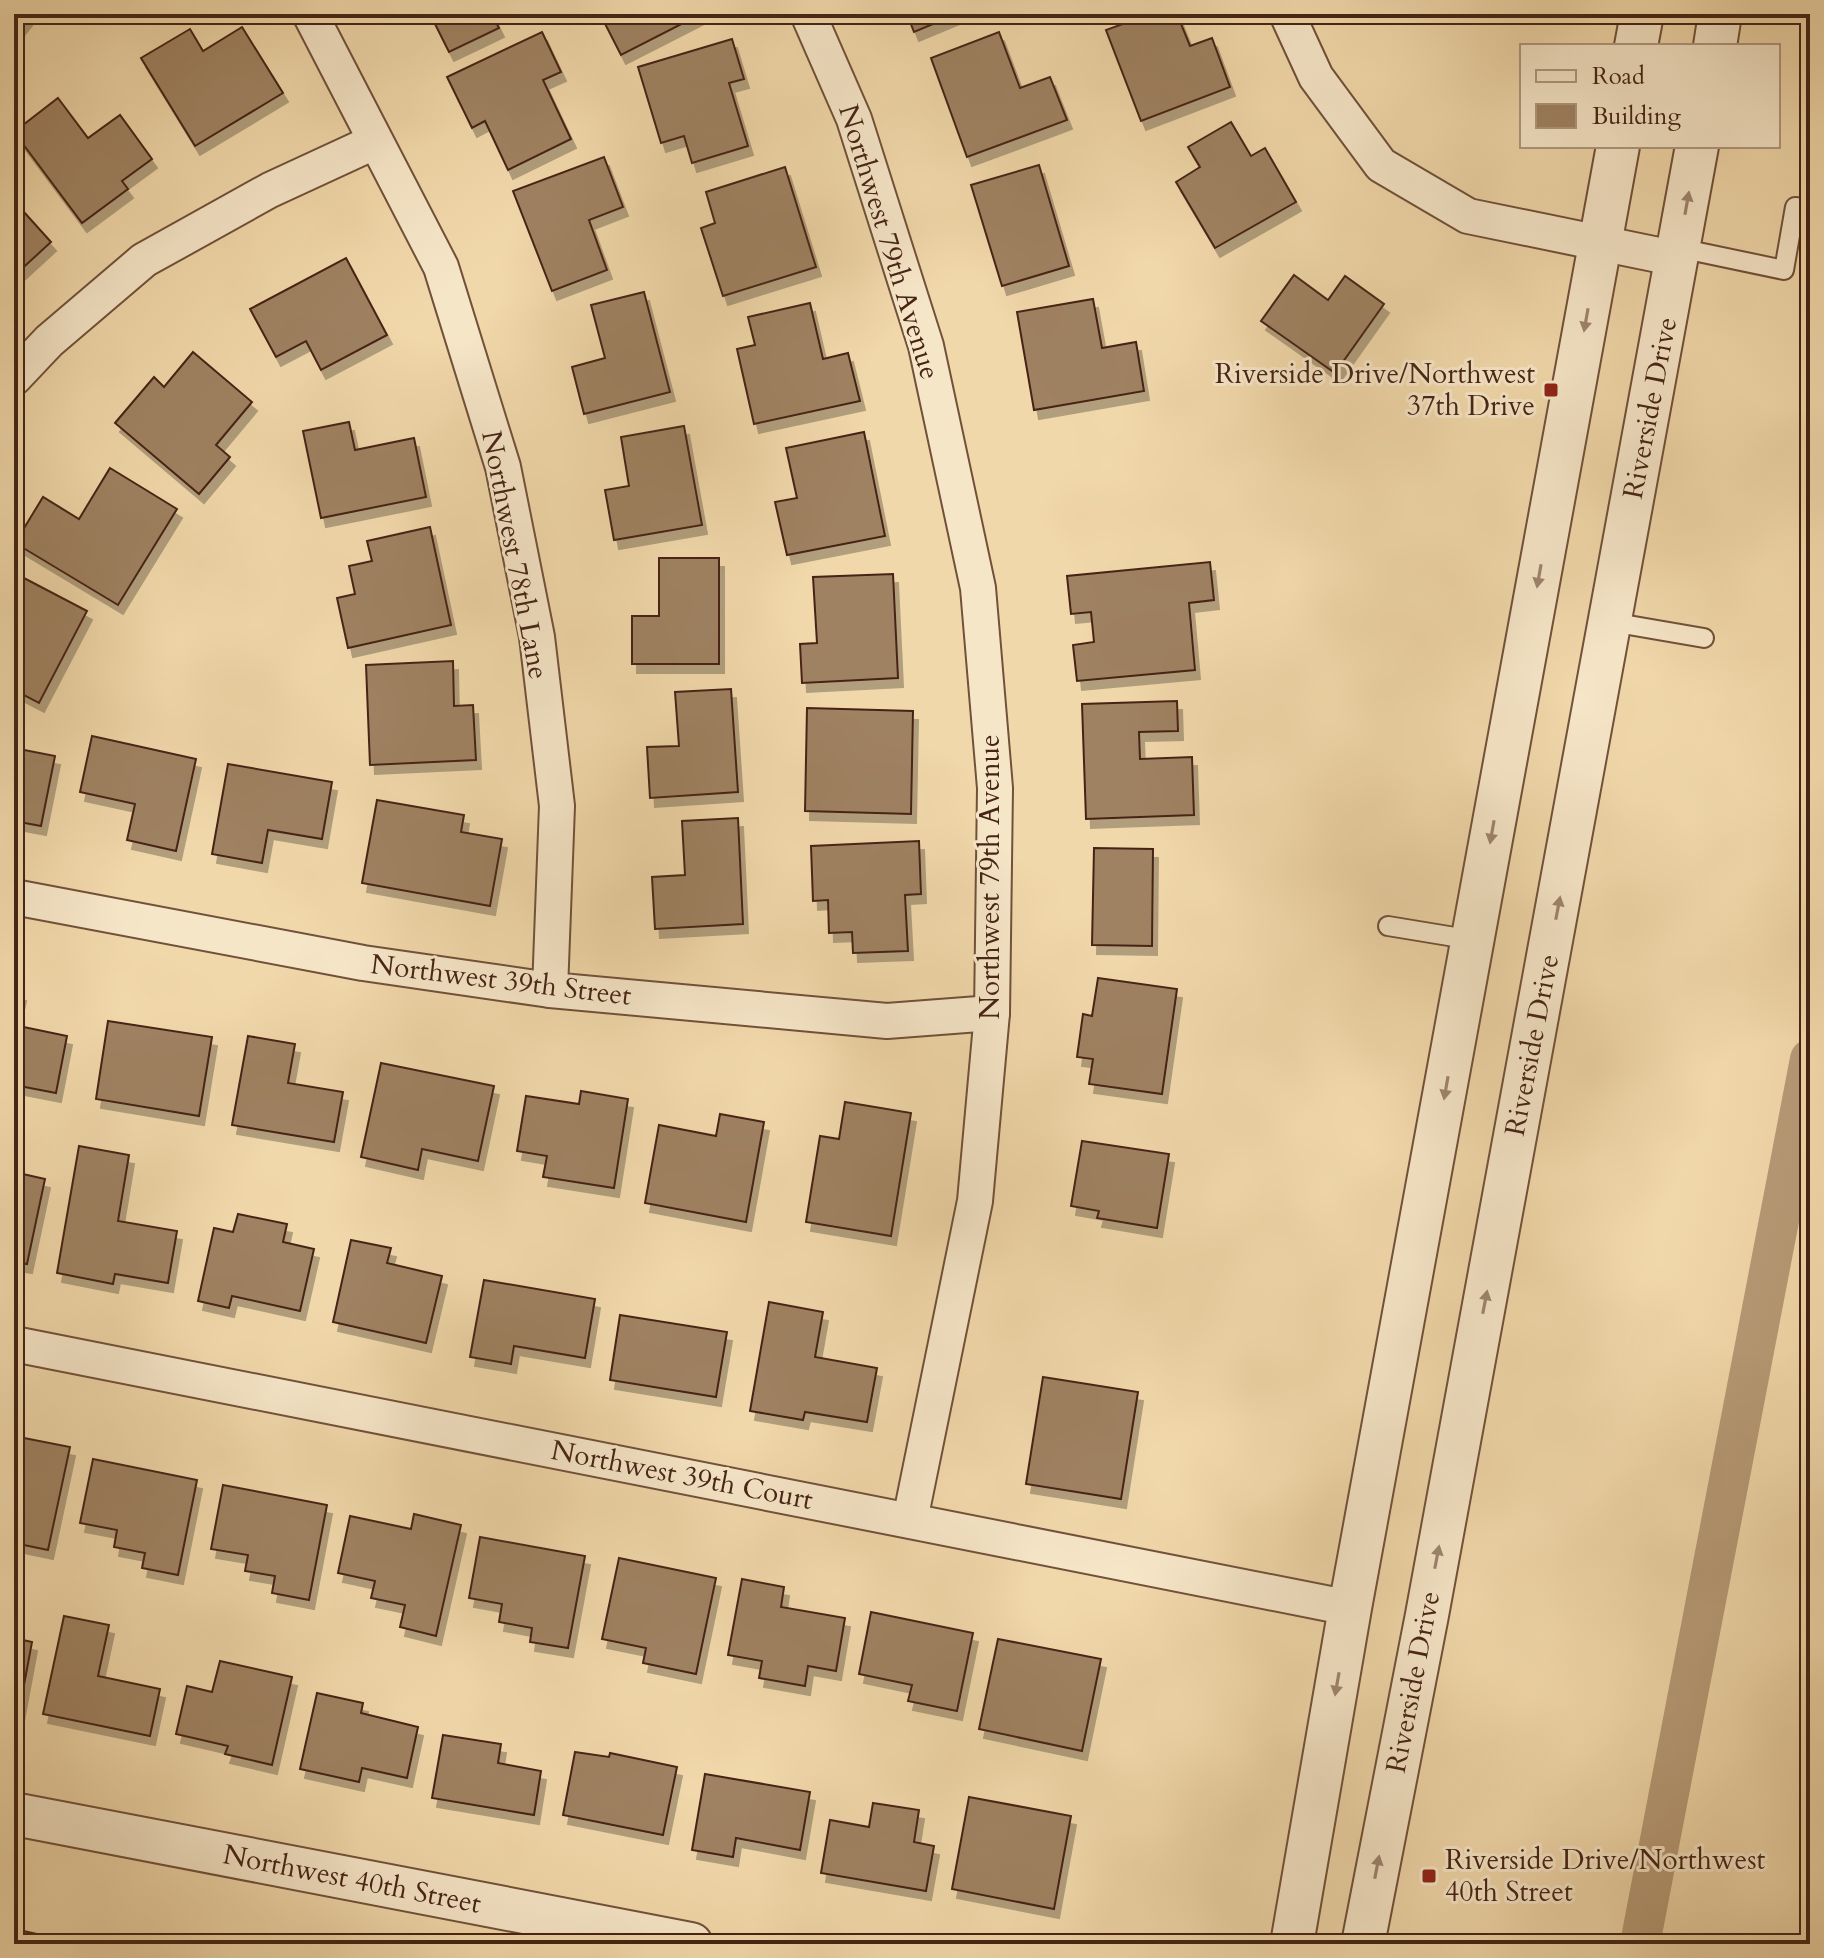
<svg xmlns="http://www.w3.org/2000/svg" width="1824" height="1958" viewBox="0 0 1824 1958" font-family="Cardo,serif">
	<defs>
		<filter id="shadow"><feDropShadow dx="5" dy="9" stdDeviation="0" flood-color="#0004"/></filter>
	</defs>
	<rect width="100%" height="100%" fill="#f1d8aa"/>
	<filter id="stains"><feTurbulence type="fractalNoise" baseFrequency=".0025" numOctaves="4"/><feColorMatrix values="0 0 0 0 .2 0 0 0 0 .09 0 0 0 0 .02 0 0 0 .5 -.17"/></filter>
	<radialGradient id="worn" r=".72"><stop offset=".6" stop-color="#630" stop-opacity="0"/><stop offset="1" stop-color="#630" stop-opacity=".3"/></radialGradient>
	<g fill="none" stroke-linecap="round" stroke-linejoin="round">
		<path stroke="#b79b77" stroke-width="40" d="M1640,1944L1810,1059"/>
	</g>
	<g fill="#9f8262" stroke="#462415" stroke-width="2" filter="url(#shadow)">
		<path d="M14,14H29L14,33Z"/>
		<path d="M430,14H492L499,28L449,52Z"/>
		<path d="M600,14H701L621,55Z"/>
		<path d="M907,14H957L914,32Z"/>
		<path d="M1150,14H1177L1190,46L1212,38L1230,87L1141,121L1106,30Z"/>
		<path d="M242,27L283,93L195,146L141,58L190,29L203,51Z"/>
		<path d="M542,32L561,72L543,80L571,139L508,170L485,121L472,128L447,77Z"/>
		<path d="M999,32L1020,88L1050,77L1067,120L967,157L931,58Z"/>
		<path d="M732,39L744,79L729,83L748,146L692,163L684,136L661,143L638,67Z"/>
		<path d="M58,98L88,138L120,115L152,159L122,181L128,189L82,223L14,132Z"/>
		<path d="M1231,122L1251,156L1265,148L1296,202L1215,248L1176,182L1200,167L1188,147Z"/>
		<path d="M604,157L623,207L589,220L607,270L552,291L513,191Z"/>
		<path d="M1039,165L1069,266L1002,286L971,185Z"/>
		<path d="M785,167L816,267L723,296L701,228L715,223L706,192Z"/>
		<path d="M14,201L51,242L14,276Z"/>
		<path d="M346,258L387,335L321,370L306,341L276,357L250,309Z"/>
		<path d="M1294,275L1328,300L1345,276L1384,304L1335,373L1261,321Z"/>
		<path d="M644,292L670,392L584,414L572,367L605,358L591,305Z"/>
		<path d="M1093,299L1102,348L1136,342L1144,391L1034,410L1017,312Z"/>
		<path d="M810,303L823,359L848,353L860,401L754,424L737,349L755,345L748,317Z"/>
		<path d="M193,352L252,402L216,445L230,457L199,494L115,423L154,377L164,387Z"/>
		<path d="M349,422L355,450L414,438L426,497L321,518L303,431Z"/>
		<path d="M684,426L702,525L614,540L605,490L629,486L621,437Z"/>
		<path d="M864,432L885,536L787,555L775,502L797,498L786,448Z"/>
		<path d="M110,468L177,509L118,605L15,543L43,497L79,519Z"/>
		<path d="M430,527L451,625L348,648L337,598L355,594L349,566L372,561L367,541Z"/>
		<path d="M659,558H719V664H632V616H659Z"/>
		<path d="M1210,562L1214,600L1189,603L1195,670L1077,681L1073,645L1094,642L1091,612L1071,614L1067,576Z"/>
		<path d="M893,574L898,678L802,683L800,644L817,643L813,577Z"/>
		<path d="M22,577L87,611L39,703L14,690V593Z"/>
		<path d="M453,661L454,706L473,705L476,760L370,765L366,665Z"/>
		<path d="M731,689L738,792L650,798L647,747L679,746L675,692Z"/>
		<path d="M1177,701L1178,731L1139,732L1140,759L1192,757L1194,815L1086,819L1082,704Z"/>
		<path d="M807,708L913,711L911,814L805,811Z"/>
		<path d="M92,736L196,759L176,851L127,840L135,804L80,792Z"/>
		<path d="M14,748L55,756L41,826L14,821Z"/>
		<path d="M228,764L332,782L322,839L268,830L262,863L212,854Z"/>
		<path d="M377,800L464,815L461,832L502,839L490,906L362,883Z"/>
		<path d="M738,818L743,924L655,929L652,877L685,875L682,821Z"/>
		<path d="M919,841L921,894L905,895L908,951L853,953L852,932L829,933L828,900L813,901L811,846Z"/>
		<path d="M1094,848L1153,849L1152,946L1092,945Z"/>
		<path d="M1098,978L1177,989L1162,1094L1089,1084L1093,1059L1077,1057L1083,1014L1092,1016Z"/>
		<path d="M14,991L21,992L14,1024Z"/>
		<path d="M108,1021L212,1037L199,1116L96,1099Z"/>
		<path d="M14,1025L67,1036L56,1093L14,1085Z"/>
		<path d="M248,1036L295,1044L288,1083L343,1092L334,1142L232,1125Z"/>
		<path d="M381,1063L494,1086L478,1161L422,1149L418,1170L361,1157Z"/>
		<path d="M581,1091L628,1099L614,1188L543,1177L547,1156L517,1151L526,1096L579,1104Z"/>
		<path d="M845,1102L911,1113L891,1236L806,1222L820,1136L839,1139Z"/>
		<path d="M720,1114L764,1122L746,1222L645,1203L659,1125L716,1136Z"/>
		<path d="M1082,1141L1169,1154L1157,1228L1097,1218L1099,1211L1071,1206Z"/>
		<path d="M79,1146L129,1155L118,1221L177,1231L168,1283L115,1274L113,1284L57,1273Z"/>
		<path d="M14,1172L45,1179L27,1264L14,1262Z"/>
		<path d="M238,1214L287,1224L283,1242L314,1249L300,1311L232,1296L229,1308L198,1301L214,1228L233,1232Z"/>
		<path d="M351,1240L391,1248L387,1263L442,1276L426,1343L333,1322Z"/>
		<path d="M484,1280L595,1299L585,1358L514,1346L511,1364L470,1357Z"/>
		<path d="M769,1302L823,1312L815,1357L877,1368L867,1422L805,1412L803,1420L750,1411Z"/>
		<path d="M620,1315L727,1332L716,1397L610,1380Z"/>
		<path d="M1043,1377L1138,1392L1121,1499L1026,1484Z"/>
		<path d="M24,1438L70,1447L48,1550L14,1543L17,1518H14V1451L21,1453Z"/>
		<path d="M93,1459L197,1480L178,1575L142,1568L145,1553L114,1547L117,1530L80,1523Z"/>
		<path d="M223,1485L327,1505L309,1600L272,1593L275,1576L245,1571L248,1555L211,1549Z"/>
		<path d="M414,1514L461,1525L436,1636L400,1627L405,1605L371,1598L375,1581L338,1573L350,1516L411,1529Z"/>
		<path d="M480,1537L585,1556L568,1648L530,1642L532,1628L499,1622L502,1604L469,1598Z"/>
		<path d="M619,1558L716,1578L696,1674L643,1663L646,1648L602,1639Z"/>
		<path d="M742,1579L784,1587L781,1607L845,1618L836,1671L808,1666L805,1686L759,1678L762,1661L728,1655Z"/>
		<path d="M871,1612L973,1633L957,1711L908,1701L912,1685L859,1674Z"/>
		<path d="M64,1616L109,1625L98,1676L160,1689L150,1736L43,1714Z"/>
		<path d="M14,1638L32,1642L19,1712L14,1711Z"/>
		<path d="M998,1639L1101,1659L1082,1751L979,1729Z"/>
		<path d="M220,1661L292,1677L272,1765L225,1754L228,1746L176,1734L187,1686L212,1692Z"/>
		<path d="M317,1693L363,1703L361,1713L418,1727L407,1778L362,1768L359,1782L300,1769Z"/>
		<path d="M443,1735L501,1744L498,1763L541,1771L534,1815L432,1798Z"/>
		<path d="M575,1752L609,1757L610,1753L677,1767L663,1835L563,1815Z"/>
		<path d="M705,1774L810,1792L800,1850L736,1838L733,1857L692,1850Z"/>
		<path d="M969,1797L1071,1816L1054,1909L952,1889Z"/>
		<path d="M873,1803L919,1810L914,1842L934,1846L926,1891L821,1873L830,1820L869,1827Z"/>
		<path d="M14,1929L83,1944H14Z"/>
	</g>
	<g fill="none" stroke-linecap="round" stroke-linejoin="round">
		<defs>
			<g id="service">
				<path d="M1679,248L1784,270L1795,207L1810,209"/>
				<path d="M1611,622L1704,638"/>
				<path d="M1388,926L1473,940"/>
			</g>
			<g id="minor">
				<path d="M310,14L441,267L503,467L537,637L557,806L550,990"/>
				<path d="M808,14L854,119L926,346L978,588L995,788L992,1013L975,1201L910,1520"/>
				<path d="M1287,14L1316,77L1381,165L1468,216L1678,259"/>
				<path d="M14,378L49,341L144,260L270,190L374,142"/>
				<path d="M14,897L363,963L550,990L887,1021L992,1013"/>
				<path d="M14,1344L1350,1608"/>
			</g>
			<g id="tertiary">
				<path d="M1636,46L1642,14"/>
				<path d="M1715,46L1720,14"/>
				<path d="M14,1814L691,1944"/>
				<path d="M1292,1944L1350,1608L1618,146"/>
				<path d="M1363,1944L1427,1615L1697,146"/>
			</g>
		</defs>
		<use href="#service" stroke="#71513a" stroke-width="22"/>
		<use href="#minor" stroke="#71513a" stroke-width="38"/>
		<use href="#tertiary" stroke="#71513a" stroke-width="46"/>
		<use href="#service" stroke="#f6e6c8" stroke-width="18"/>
		<use href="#minor" stroke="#f6e6c8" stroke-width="34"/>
		<use href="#tertiary" stroke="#f6e6c8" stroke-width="42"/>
	</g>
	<defs><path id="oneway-solid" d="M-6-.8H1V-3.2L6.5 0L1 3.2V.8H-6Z" transform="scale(2)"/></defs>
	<g fill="#9e856e">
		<use href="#oneway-solid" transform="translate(1687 203) rotate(-80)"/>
		<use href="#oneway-solid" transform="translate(1586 320) rotate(100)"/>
		<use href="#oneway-solid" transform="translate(1539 576) rotate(100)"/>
		<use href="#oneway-solid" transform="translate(1492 832) rotate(100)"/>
		<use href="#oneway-solid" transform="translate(1558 908) rotate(-79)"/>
		<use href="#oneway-solid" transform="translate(1446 1088) rotate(100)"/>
		<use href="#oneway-solid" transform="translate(1485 1302) rotate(-79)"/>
		<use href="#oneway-solid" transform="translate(1437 1557) rotate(-79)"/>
		<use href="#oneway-solid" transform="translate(1337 1684) rotate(100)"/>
		<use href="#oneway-solid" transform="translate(1377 1867) rotate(-79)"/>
	</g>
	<g fill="#8f2418" stroke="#f6e6c8" stroke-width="3">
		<rect x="1543" y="382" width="16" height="16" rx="4"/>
		<rect x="1421" y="1868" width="16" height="16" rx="4"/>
	</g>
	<g text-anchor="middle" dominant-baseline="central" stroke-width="6" stroke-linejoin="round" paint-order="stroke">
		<g font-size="28" fill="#462415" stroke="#f6e6c8">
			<text transform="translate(889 242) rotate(73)">Northwest 79th Avenue</text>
			<text transform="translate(1650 408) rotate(-79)">Riverside Drive</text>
			<text transform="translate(515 555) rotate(79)">Northwest 78th Lane</text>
			<text transform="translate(990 877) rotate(-90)">Northwest 79th Avenue</text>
			<text transform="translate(501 980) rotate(7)">Northwest 39th Street</text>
			<text transform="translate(1532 1045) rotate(-79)">Riverside Drive</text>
			<text transform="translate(682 1475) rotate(11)">Northwest 39th Court</text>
			<text transform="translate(1413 1682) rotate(-79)">Riverside Drive</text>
			<text transform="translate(352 1879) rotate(11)">Northwest 40th Street</text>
		</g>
		<g font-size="28" fill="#462415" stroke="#f6e6c8" text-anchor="end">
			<text x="1535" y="374">Riverside Drive/Northwest<tspan x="1535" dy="32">37th Drive</tspan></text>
			<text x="1445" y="1860" text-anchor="start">Riverside Drive/Northwest<tspan x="1445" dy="32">40th Street</tspan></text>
		</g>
	</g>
	<rect width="1824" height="1958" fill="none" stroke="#f1d8aa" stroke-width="48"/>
	<rect x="16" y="16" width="1792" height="1926" fill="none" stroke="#462415" stroke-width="4"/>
	<rect x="24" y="24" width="1776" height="1910" fill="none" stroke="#462415" stroke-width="2"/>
	<rect x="1520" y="44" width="260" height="104" fill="#f6e6c8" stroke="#b09880" stroke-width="2"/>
	<rect x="1536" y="70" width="40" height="12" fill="#f6e6c8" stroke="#b09880" stroke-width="2"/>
	<text x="1592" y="84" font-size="24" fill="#462415">Road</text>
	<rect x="1536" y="104" width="40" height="24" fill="#9f8262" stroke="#b09880" stroke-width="2"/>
	<text x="1592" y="124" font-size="24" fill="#462415">Building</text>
	<rect width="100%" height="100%" filter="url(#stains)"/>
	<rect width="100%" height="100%" fill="url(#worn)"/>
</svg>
